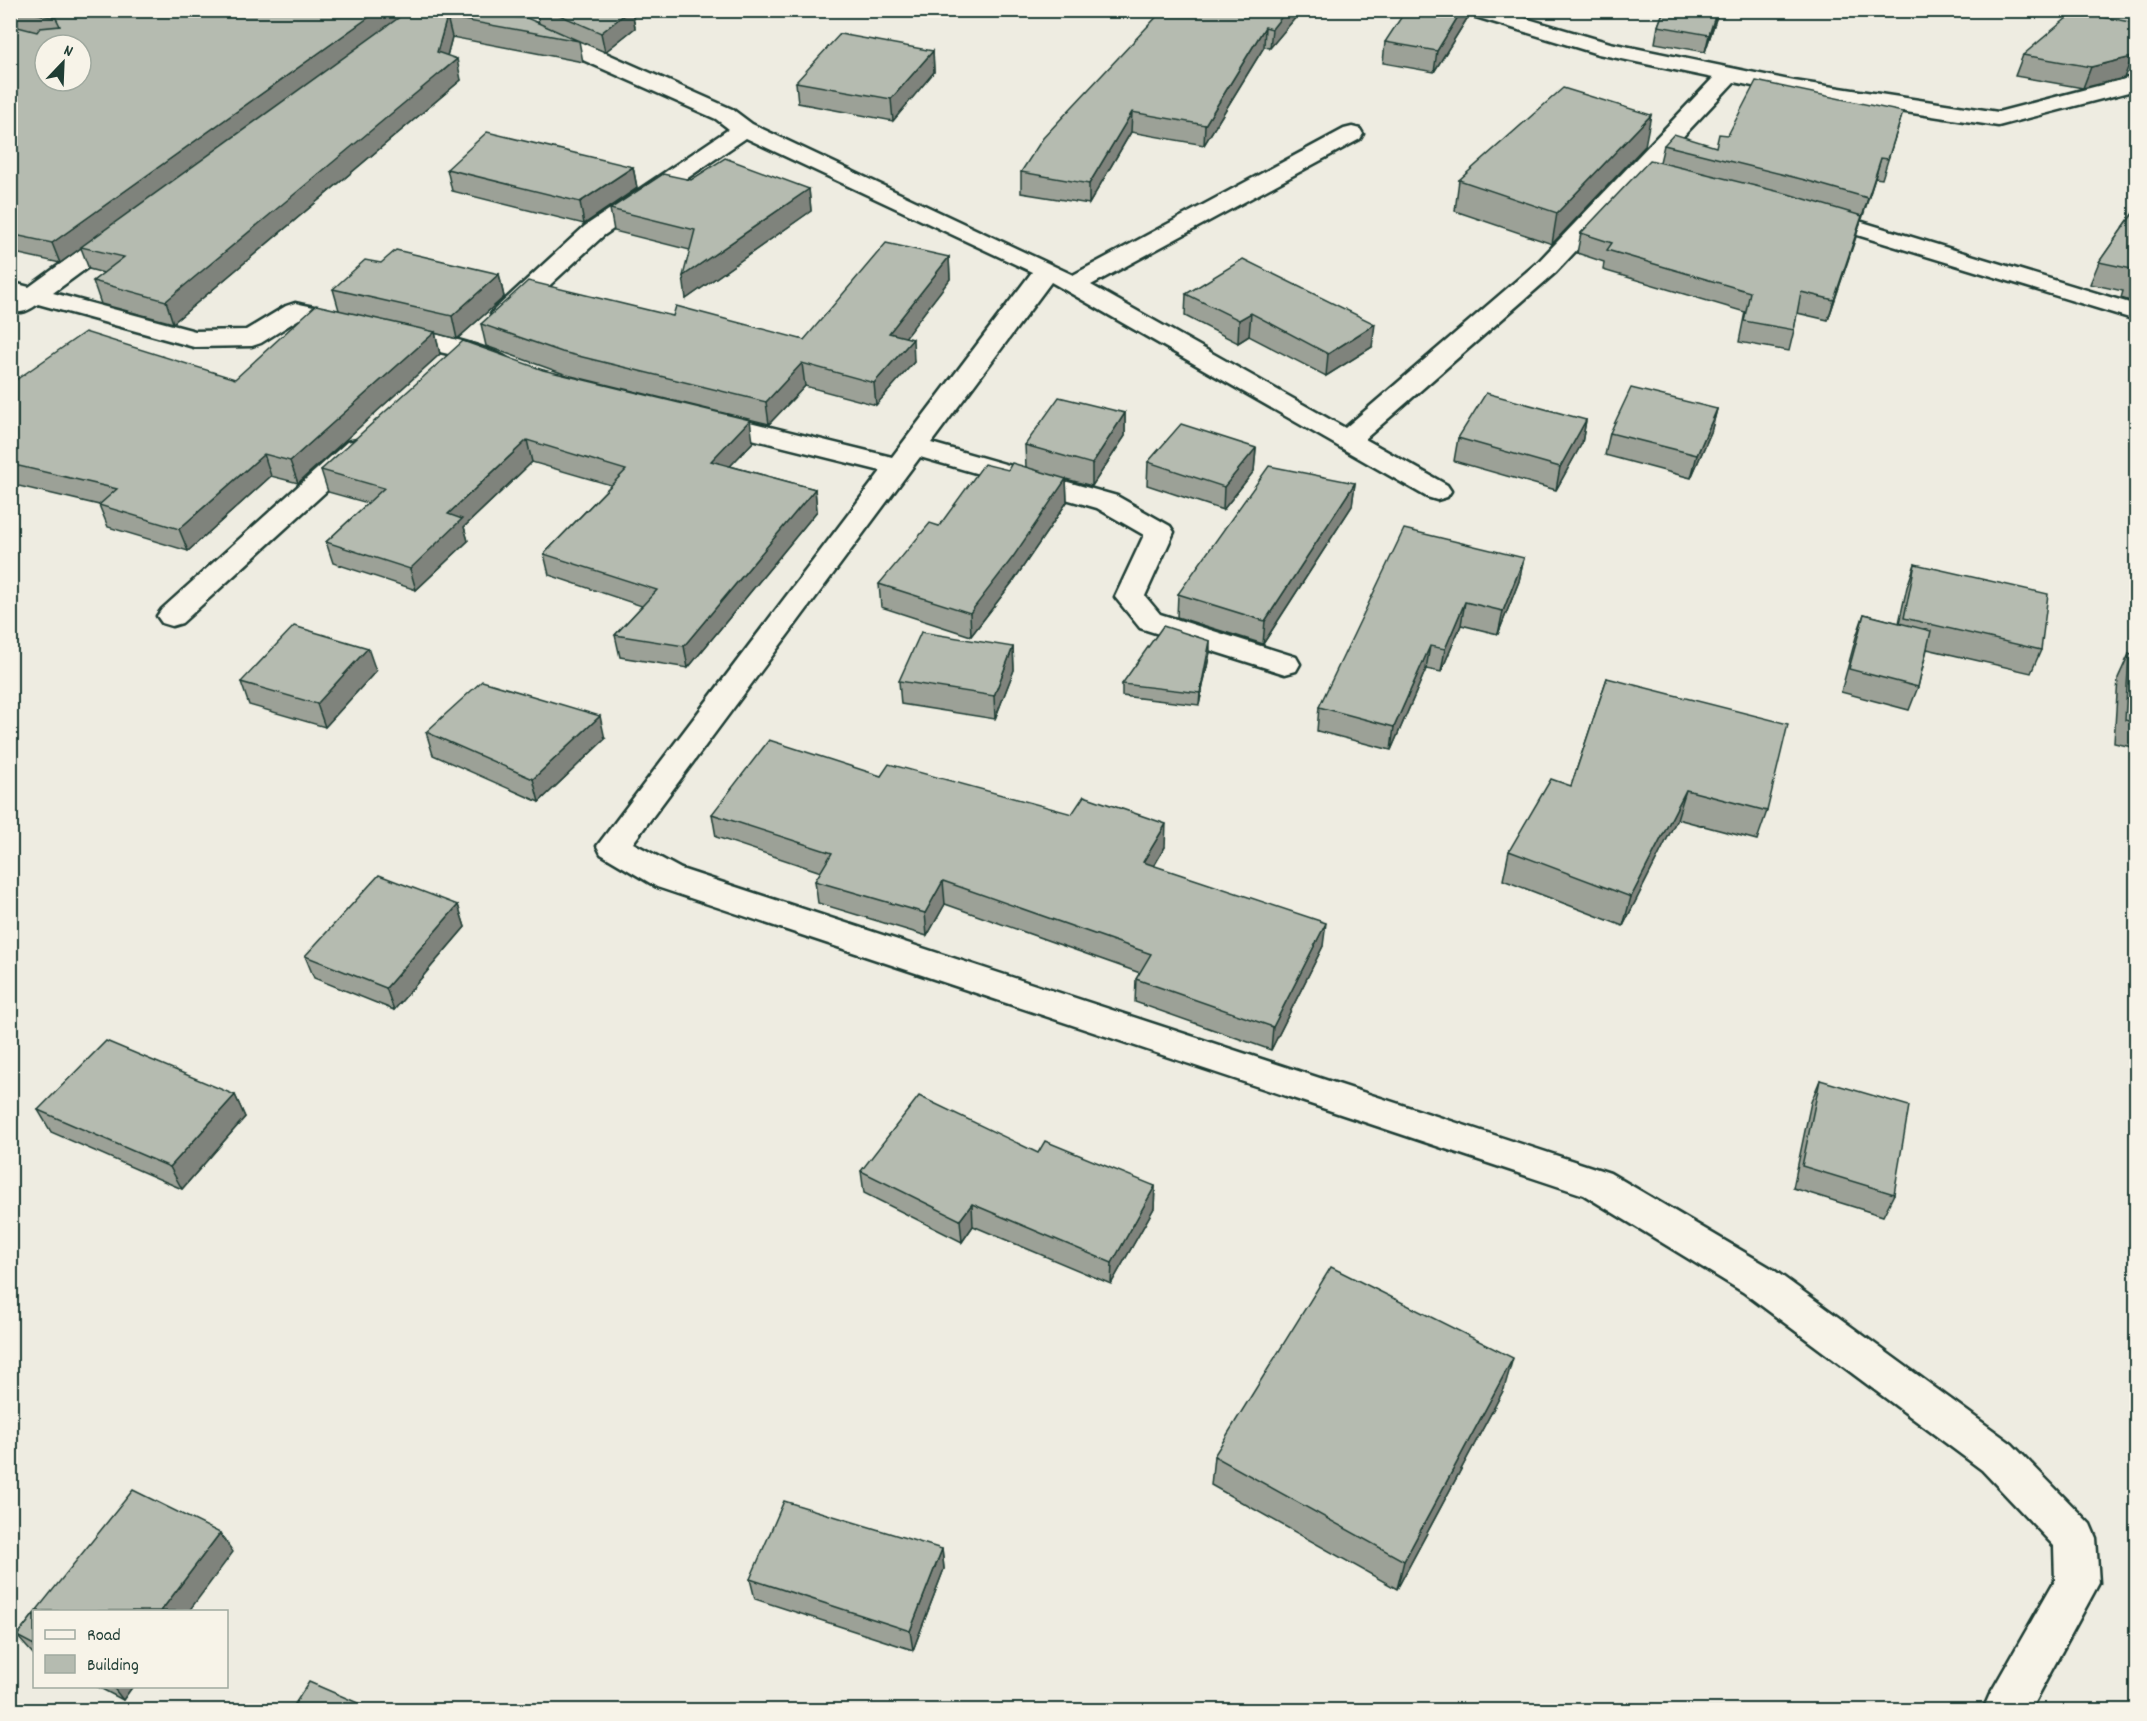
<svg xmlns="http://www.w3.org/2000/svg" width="2147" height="1721" viewBox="0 0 2147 1721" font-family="Dekko,sans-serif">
	<rect width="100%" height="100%" fill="#eeece1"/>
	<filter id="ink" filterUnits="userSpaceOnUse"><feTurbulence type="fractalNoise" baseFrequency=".0167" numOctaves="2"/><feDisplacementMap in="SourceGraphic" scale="12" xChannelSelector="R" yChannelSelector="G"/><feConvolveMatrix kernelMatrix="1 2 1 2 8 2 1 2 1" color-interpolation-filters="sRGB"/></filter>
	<g filter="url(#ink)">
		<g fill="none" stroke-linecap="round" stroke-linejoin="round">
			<defs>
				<g id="street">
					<path d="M1463,10H1497L1610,43L1794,81L1998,112L2136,76V90L1998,126L1794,95L1734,82L1556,272L1365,439L1447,485L1451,491L1447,497L1437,500L1427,497L1051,282L931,443L1117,496L1170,526L1174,532L1145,596L1160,614L1296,657L1300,664L1296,671L1285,674L1140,628L1115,597L1144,535L1097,508L920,457L633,843L681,869L1610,1173L1771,1268L2012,1444L2090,1524L2096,1538L2099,1583L2030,1710H1983L1990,1694L2055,1580L2054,1546L1982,1470L1743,1292L1584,1195L657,887L601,854L597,846L881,471L700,426L696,420L700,414L709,412L892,457L1032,272L746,138L603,236L513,319L504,322L495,319L491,314L495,309L585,226L729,129L716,119L531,37L528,32L531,27L539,26L547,27L732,109L752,124L1073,275L1344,129L1352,127L1360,129L1363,134L1360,139L1091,285L1345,428L1538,262L1713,78L1598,54L1466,14Z"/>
					<path d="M1816,208L2136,305V320L1808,220L1804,215L1808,210Z"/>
					<path d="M120,225L129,227L132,232L129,237L53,293L195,331L246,330L286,306L295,303C329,311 497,342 511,362L507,367L498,370L457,356L299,319L261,343L252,346L194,347L38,304C28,311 22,314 10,311V300L14,298L10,297V282L29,287L111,227Z"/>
					<path d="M357,440L367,442L371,448L367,454L182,623L172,626L162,623L157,616L162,609L347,442Z"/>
				</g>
			</defs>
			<use href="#street" stroke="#1f3d34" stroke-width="5"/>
			<use href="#street" fill="#f7f3e8" fill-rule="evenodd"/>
		</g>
		<g fill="#9ca197" stroke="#1f3d34" stroke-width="1.5">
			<path d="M10,10H526L514,18L539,23L536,11L528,10H632L635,28L605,52L579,41L583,62L452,37L447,56L461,80L173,323L101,304L93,281L104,273L89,269L81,248L60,263L10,252Z"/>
			<path d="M1163,10H1302L1270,48L1264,47L1204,145L1131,132L1089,204L1021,193V172Z"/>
			<path d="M1664,10H1719L1705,52L1655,43L1658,26Z"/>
			<path d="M1861,10H1873L1872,13Z"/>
			<path d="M1468,17L1434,72L1383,63L1385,42Z"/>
			<path d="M933,51L934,72L893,121L798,103L796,82Z"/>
			<path d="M2023,55L2132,57L2124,78L2083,88L2015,76Z"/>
			<path d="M1903,112L1882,179L1875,178L1828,320L1797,313L1794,330L1789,351L1739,342L1745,312L1603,270L1604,262L1577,253L1581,233L1660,162L1664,145L1716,147L1728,135Z"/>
			<path d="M1645,146L1552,244L1455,211L1459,180Z"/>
			<path d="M633,167L637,188L584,224L452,191L447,169Z"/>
			<path d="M691,180L809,189L811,211L686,299L690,250L614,231L610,209Z"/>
			<path d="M2136,209V303L2121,298L2123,291L2090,284L2099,262Z"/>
			<path d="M949,257L950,279L905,337L914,362L876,405L805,386L769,424L567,375L486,346L481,324L673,316L804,340Z"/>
			<path d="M381,263L499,274L504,297L457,339L435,333L440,354L298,483L271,476L188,551L108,527L99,505L10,484V381L13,382L235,379L339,310L333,289Z"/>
			<path d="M1186,294L1372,347L1326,376L1249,336L1238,343L1185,316Z"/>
			<path d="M543,370L753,442L730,466L815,489L817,511L688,668L620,657L615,635L642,606L549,575L544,554L611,485L532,462L464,527L468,541L416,590L333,563L326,542L368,503L328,492L321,470Z"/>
			<path d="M1717,409L1711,432L1691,478L1605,455L1610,433Z"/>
			<path d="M1125,413V436L1092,486L1066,479L1067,502L1014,580L971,636L881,607L879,584L939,526L1008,470L1026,467L1025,445Z"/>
			<path d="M1586,420L1582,443L1556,490L1454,461L1458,438Z"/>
			<path d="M1256,448L1254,471L1223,510L1147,485L1148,462Z"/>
			<path d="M1355,483L1352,506L1263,644L1177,617L1178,594Z"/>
			<path d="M1524,558L1519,581L1498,634L1461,625L1441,672L1426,669L1391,750L1317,731L1319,707Z"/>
			<path d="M1915,564L2041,650L2031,673L1927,649L1918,687L1909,710L1841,692L1856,637L1864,614L1899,623L1907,587Z"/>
			<path d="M1013,647L1014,670L995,719L901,704L899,681Z"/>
			<path d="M1210,652L1199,705L1122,696V684Z"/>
			<path d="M2129,654L2136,656V748L2114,743L2118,678Z"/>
			<path d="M376,671L325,727L249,705L241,682Z"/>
			<path d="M1607,678L1767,811L1757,840L1677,819L1623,926L1503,880L1509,851L1571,786Z"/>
			<path d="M426,732L605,739L539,802L433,755Z"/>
			<path d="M881,776L1165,847L1154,866L1323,946L1271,1050L1135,1002L1136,979L1140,973L945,904L927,936L818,903L815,881L821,872L716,837L712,814Z"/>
			<path d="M458,905L465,927L394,1010L314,978L305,956Z"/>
			<path d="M1820,1080L1894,1194L1883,1216L1793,1188L1811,1102Z"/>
			<path d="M235,1095L245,1117L182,1189L51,1132L38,1110Z"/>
			<path d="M1038,1153L1155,1186L1154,1208L1111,1284L973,1226L962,1242L864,1193L861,1171Z"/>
			<path d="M1504,1389L1397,1589L1211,1485L1214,1456Z"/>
			<path d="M942,1549L944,1569L913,1650L755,1599L750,1579Z"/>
			<path d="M34,1614V1655L17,1636Z"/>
			<path d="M96,1686H133L123,1700Z"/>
		</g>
		<g fill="#7f837b" stroke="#1f3d34" stroke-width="1.5">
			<path d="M379,10H426L393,23L60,263L52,243Z"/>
			<path d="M508,10H526L510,21Z"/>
			<path d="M630,10H632L635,28L605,52L601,33Z"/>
			<path d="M1287,10H1302L1270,48L1272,29Z"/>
			<path d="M1462,10H1468V17L1434,72L1437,51Z"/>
			<path d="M1717,10H1719L1705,52L1709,35Z"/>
			<path d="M447,17L452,37L443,71L457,59L461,80L173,323L166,301L437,52Z"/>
			<path d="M1265,27L1264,47L1204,145L1205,125Z"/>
			<path d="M933,51L934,72L893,121L891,99Z"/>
			<path d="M2132,57L2124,78L2083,88L2091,67Z"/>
			<path d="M1132,112L1131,132L1089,204V184Z"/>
			<path d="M1651,115L1645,146L1552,244L1557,213Z"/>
			<path d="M1881,158L1875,178L1862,219L1868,198Z"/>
			<path d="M633,167L637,188L584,224L580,202Z"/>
			<path d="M809,189L811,211L686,299L683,276Z"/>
			<path d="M1862,216L1856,237L1828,320L1834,300Z"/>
			<path d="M949,257L950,279L891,356L889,333Z"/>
			<path d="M499,274L504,297L457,339L452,316Z"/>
			<path d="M1251,313L1249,336L1238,343L1239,320Z"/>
			<path d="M1375,324L1372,347L1326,376L1328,354Z"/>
			<path d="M435,332L440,354L298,483L290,461Z"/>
			<path d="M913,339L914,362L876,405L874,383Z"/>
			<path d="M802,363L805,386L769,424L766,402Z"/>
			<path d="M1717,409L1711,432L1691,478L1697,455Z"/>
			<path d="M1125,413V436L1092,486V464Z"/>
			<path d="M750,420L753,442L714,483L711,461Z"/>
			<path d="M1586,420L1582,443L1556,490L1560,467Z"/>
			<path d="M527,440L532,462L464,527L468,541L416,590L410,569L448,514Z"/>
			<path d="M1256,448L1254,471L1223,510L1224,487Z"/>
			<path d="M264,454L271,476L188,551L179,529Z"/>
			<path d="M1066,479L1067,502L1014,580L971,636L970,613Z"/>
			<path d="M1355,483L1352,506L1263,644L1265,621Z"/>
			<path d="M815,489L817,511L688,668L684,646Z"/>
			<path d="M1524,558L1519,581L1498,634L1503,611Z"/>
			<path d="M1465,602L1461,625L1441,672L1445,649Z"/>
			<path d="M1210,641V652L1199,705L1200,693Z"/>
			<path d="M1430,646L1426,669L1391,750L1394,727Z"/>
			<path d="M1013,647L1014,670L995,719L994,696Z"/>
			<path d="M368,648L376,671L325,727L317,704Z"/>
			<path d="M600,716L605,739L539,802L533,779Z"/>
			<path d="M1686,790L1677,819L1623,926L1631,897Z"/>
			<path d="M1166,824L1165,847L1142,885L1143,862Z"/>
			<path d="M943,881L945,904L927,936L925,913Z"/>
			<path d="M458,905L465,927L394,1010L386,988Z"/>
			<path d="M1326,923L1323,946L1271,1050L1273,1027Z"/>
			<path d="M235,1095L245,1117L182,1189L170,1167Z"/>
			<path d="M1155,1186L1154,1208L1111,1284L1112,1263Z"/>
			<path d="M972,1204L973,1226L962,1242L960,1220Z"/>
			<path d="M1513,1358L1504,1389L1397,1589L1404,1561Z"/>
			<path d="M220,1533L233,1552L189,1611H161Z"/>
			<path d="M942,1549L944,1569L913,1650L910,1631Z"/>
			<path d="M112,1686H133L123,1700Z"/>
		</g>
		<g fill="#b5bbb0" stroke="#1f3d34" stroke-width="1.5" fill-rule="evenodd">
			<path d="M21,10H379L52,243L10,234V25L37,32L40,28L60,26L56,18ZM45,45H81V81H45Z"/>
			<path d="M416,10H477L509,17L527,18L579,41L447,17L437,52L457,59L166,301L93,281L124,257L81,247L404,14Z"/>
			<path d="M548,10H630L601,33Z"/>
			<path d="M1163,10H1287L1272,29L1265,27L1205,125L1132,112L1089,184L1021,172L1043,138Z"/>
			<path d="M1406,10H1462L1437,51L1385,42Z"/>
			<path d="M1664,10H1717L1709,35L1658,26Z"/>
			<path d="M2074,12L2136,23V38L2132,57L2091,67L2023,55Z"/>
			<path d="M840,34L933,51L891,99L796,82Z"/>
			<path d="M1756,81L1903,112L1888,159L1881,158L1868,198L1805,180L1664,145L1674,134L1716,147L1719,134L1728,135Z"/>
			<path d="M1563,88L1651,115L1557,213L1459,180Z"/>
			<path d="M487,132L633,167L580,202L447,169Z"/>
			<path d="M725,158L809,189L683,276L695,230L610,209L663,174L691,180Z"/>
			<path d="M1650,160L1788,194L1862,216L1834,300L1801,292L1794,330L1744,321L1750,292L1607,250L1612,243L1581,233Z"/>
			<path d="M2136,209V278L2130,276L2132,269L2099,262Z"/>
			<path d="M886,243L949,257L889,333L913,339L874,383L802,363L766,402L562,352L481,324L528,281L673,316L676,306L804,340Z"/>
			<path d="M396,250L499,274L452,316L333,289L365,260L381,263Z"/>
			<path d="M1243,259L1375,324L1328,354L1251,313L1239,320L1186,294Z"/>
			<path d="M316,305L435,332L290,461L264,454L179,529L99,505L117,489L10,464V381L13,382L85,332L235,379Z"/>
			<path d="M463,341L543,370L750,420L711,461L815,489L684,646L615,635L657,590L544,554L626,470L527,440L448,514L462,519L410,569L326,542L384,488L321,470Z"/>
			<path d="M1631,388L1717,409L1697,455L1610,433Z"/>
			<path d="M1486,393L1586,420L1560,467L1458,438Z"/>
			<path d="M1059,397L1125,413L1092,464L1025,445Z"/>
			<path d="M1181,424L1256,448L1224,487L1148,462Z"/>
			<path d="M1012,463L1066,479L1013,557L970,613L879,584L930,523L939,526L984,464L1008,470Z"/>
			<path d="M1269,466L1355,483L1265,621L1178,594Z"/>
			<path d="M1404,529L1524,558L1503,611L1465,602L1445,649L1430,646L1394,727L1319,707Z"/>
			<path d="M1915,564L2048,594L2041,650L1904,618Z"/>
			<path d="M1864,614L1931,631L1918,687L1849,669Z"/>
			<path d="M294,626L368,648L317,704L241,682Z"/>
			<path d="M1163,626L1210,641L1200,693L1122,684Z"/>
			<path d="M921,632L1013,647L994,696L899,681Z"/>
			<path d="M2129,654L2136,656V723L2125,720Z"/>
			<path d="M1607,678L1788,724L1767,811L1686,790L1631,897L1509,851L1551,779L1571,786Z"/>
			<path d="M482,681L600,716L533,779L426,732Z"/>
			<path d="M769,740L881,776L889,764L1072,814L1084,796L1166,824L1143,862L1326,923L1273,1027L1136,979L1151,954L943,881L925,913L815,881L832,853L712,814Z"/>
			<path d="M379,875L458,905L386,988L305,956Z"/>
			<path d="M106,1041L235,1095L170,1167L38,1110Z"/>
			<path d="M1820,1080L1909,1106L1894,1194L1802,1166Z"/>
			<path d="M919,1096L1038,1153L1045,1141L1155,1186L1112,1263L972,1204L960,1220L861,1171Z"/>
			<path d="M1331,1267L1513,1358L1404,1561L1214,1456Z"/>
			<path d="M133,1490L220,1533L161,1611H36Z"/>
			<path d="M784,1501L942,1549L910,1631L750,1579Z"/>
			<path d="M34,1614V1645L17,1636Z"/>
			<path d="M309,1682L374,1710H291Z"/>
		</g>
	</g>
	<rect width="2147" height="1721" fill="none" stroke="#f7f3e8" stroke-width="36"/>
	<rect x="18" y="18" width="2111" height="1685" fill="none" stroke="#1f3d34" stroke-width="2" filter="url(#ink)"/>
	<rect x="33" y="1610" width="195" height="78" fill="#f7f3e8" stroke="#a1aaa0" stroke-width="1.5"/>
	<rect x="45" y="1630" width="30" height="9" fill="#f7f3e8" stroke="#a1aaa0" stroke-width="1.5"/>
	<text x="87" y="1640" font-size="18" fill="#1f3d34">Road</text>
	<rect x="45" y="1655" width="30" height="18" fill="#b5bbb0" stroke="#a1aaa0" stroke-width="1.5"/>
	<text x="87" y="1670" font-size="18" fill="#1f3d34">Building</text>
	<g transform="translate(63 63) rotate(23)"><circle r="28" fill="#f7f3e8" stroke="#a1aaa0" stroke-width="1.5"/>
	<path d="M0-4.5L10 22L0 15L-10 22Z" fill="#1f3d34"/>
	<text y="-9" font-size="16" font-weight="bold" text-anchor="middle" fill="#1f3d34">N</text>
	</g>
</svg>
